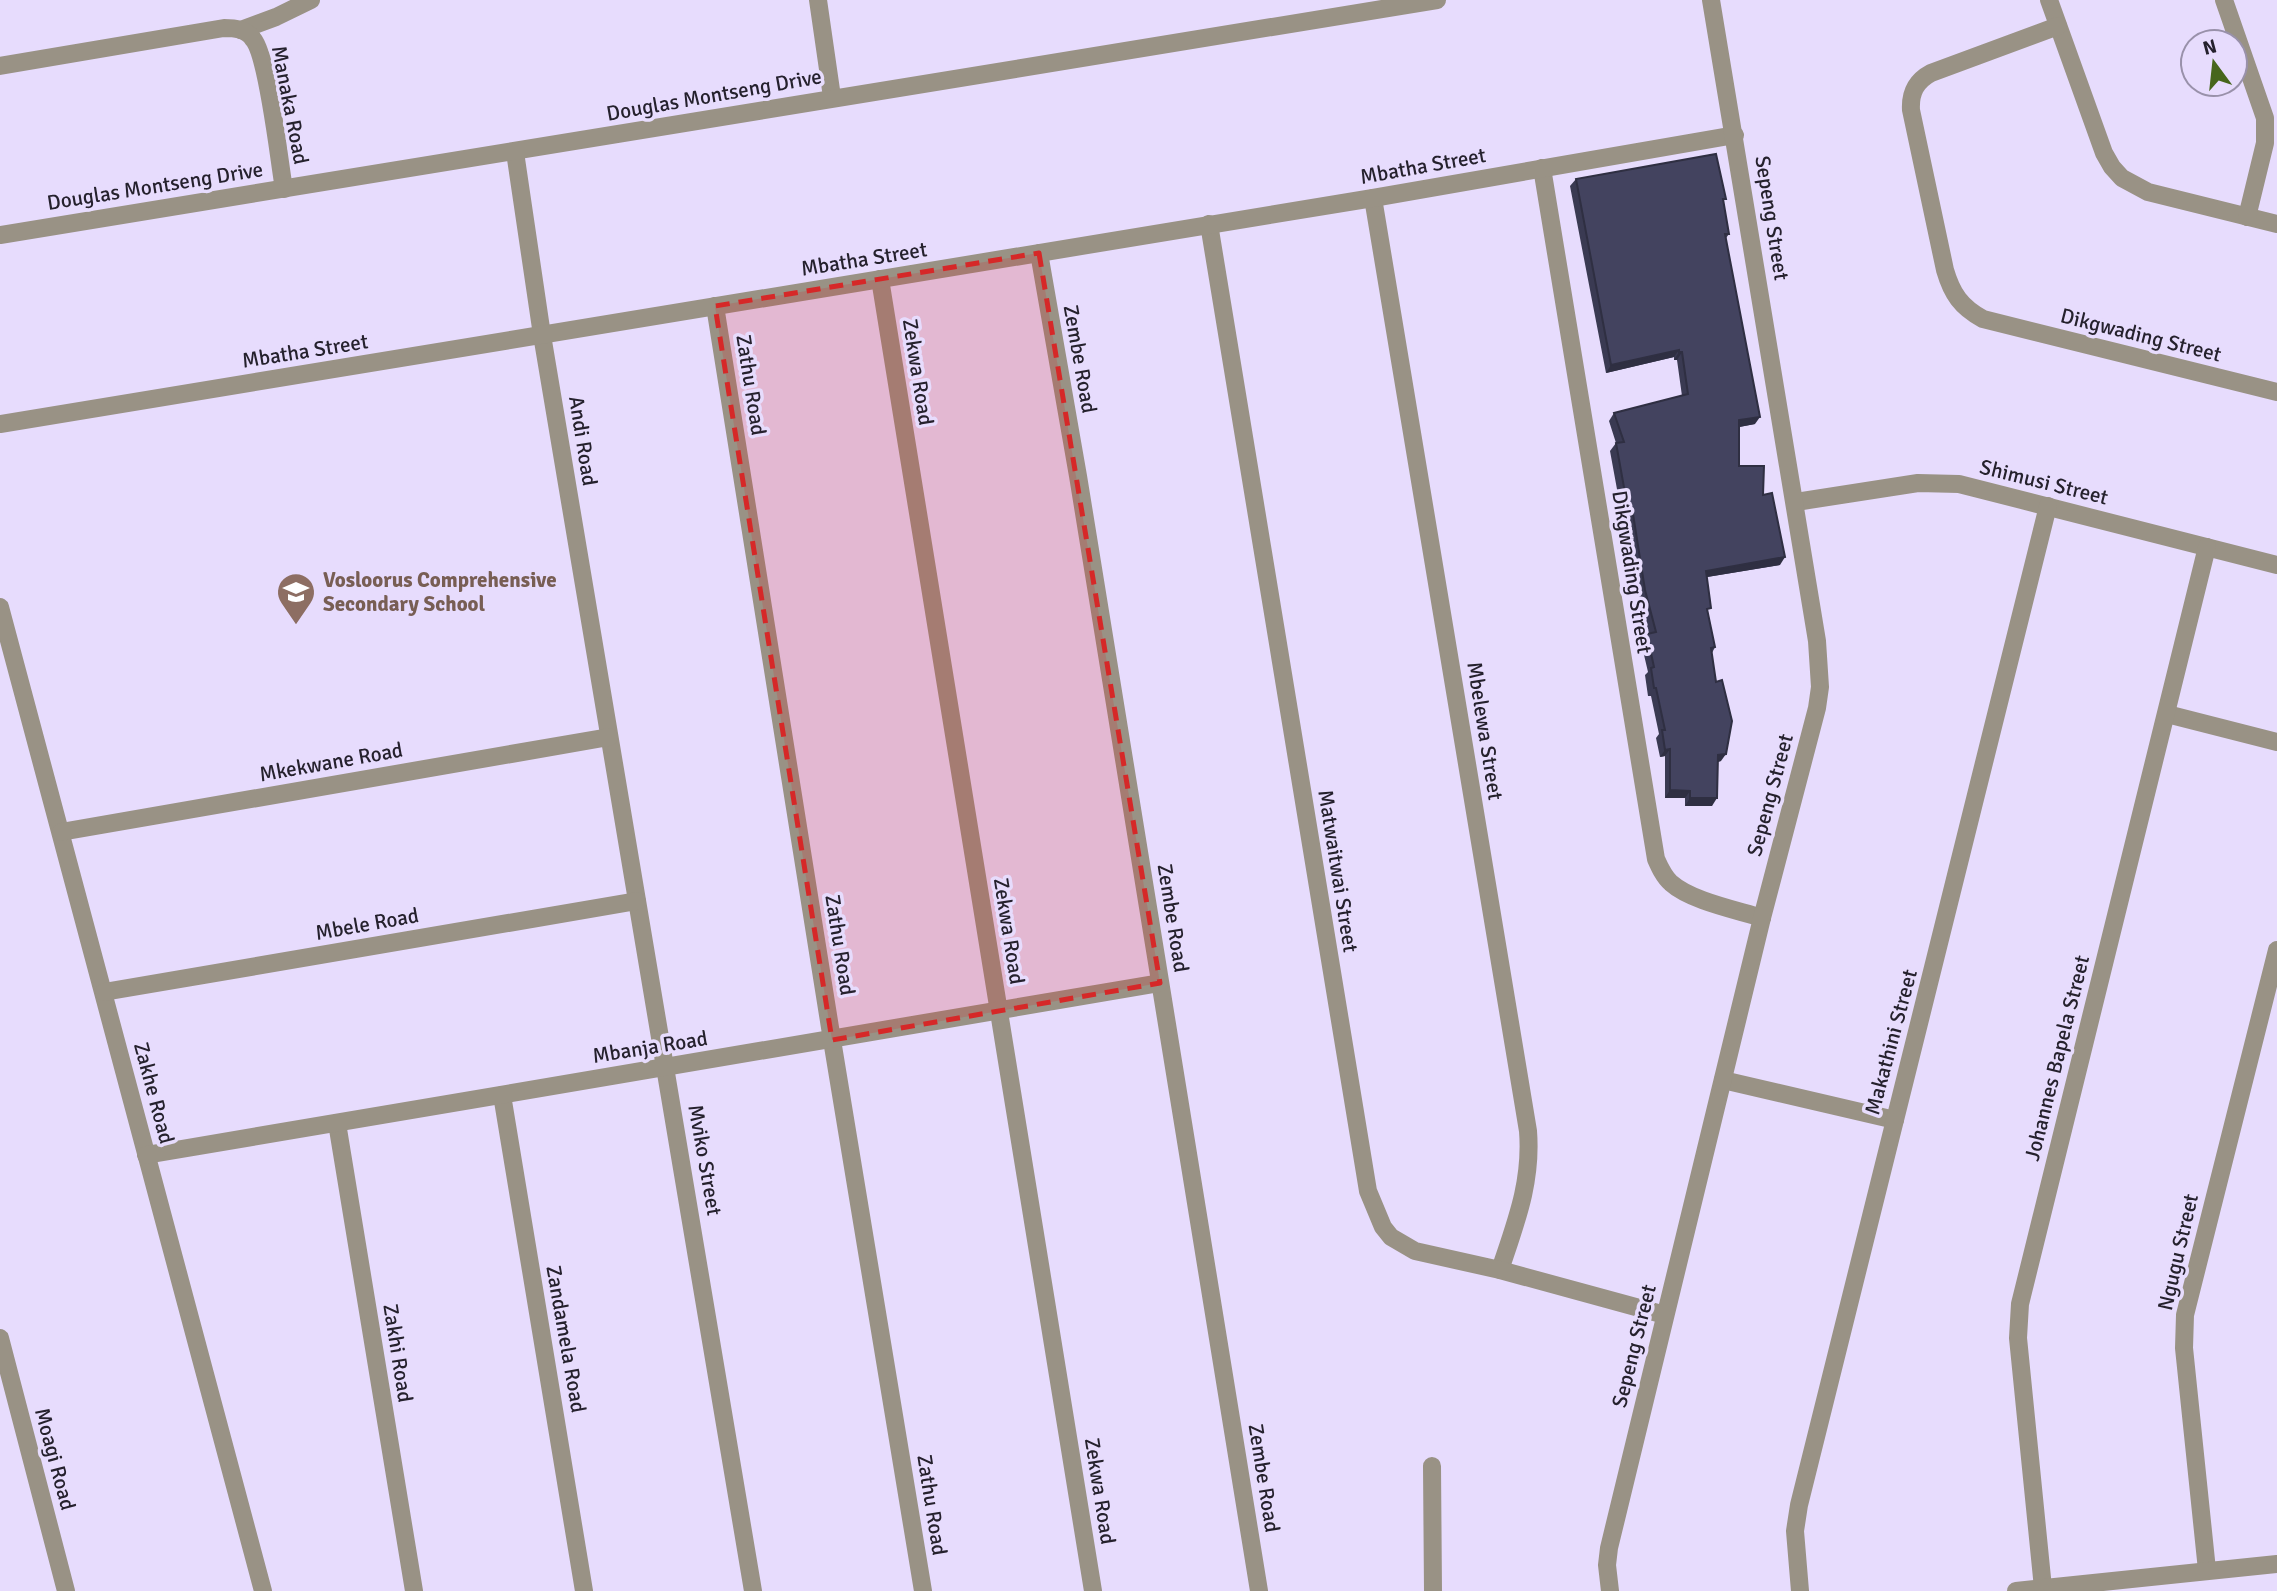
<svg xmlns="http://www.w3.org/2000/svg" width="2277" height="1591" viewBox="0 0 2277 1591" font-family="Signika,sans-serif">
	<rect width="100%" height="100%" fill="#e7dcfd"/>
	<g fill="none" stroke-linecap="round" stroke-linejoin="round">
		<g stroke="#999285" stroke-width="18">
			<path d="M818,0L832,97"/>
			<path d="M2049,0L2104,153L2112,167L2122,178L2148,192L2277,224"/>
			<path d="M2224,0L2265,118V143L2247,217"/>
			<path d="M2058,26L1931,73C1916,81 1910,93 1911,110L1945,270C1952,294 1961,307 1983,319L2277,392"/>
			<path d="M241,30L276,17L311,0"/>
			<path d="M0,66L224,28C235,28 246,29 253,39C268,56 279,161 284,189"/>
			<path d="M515,152L542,335L753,1591"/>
			<path d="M1542,168L1656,859C1660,868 1664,877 1671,883C1691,901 1737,910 1762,918"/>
			<path d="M1373,198L1528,1131C1532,1182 1516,1222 1500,1270"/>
			<path d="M1209,224L1368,1191L1383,1227L1391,1237L1415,1251L1500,1270L1665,1315"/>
			<path d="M0,235L1437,0"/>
			<path d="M1039,253L1078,476L1259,1591"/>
			<path d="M880,279L1093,1591"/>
			<path d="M715,306L832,1040L923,1591"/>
			<path d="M0,424L1373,198L1735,135"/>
			<path d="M1796,502L1918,483L1959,484L2277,565"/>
			<path d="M0,607L263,1591"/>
			<path d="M2167,714L2277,742"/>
			<path d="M61,832L609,737"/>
			<path d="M104,992L637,901"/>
			<path d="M1723,1080L1895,1120"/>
			<path d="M502,1095L584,1591"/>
			<path d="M337,1123L414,1591"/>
			<path d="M146,1155L1160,983"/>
			<path d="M0,1338L66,1591"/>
			<path d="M1432,1466L1433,1591"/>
			<path d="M2207,1570L2184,1348L2185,1315L2277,950"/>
			<path d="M2043,1588L2018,1338L2020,1304L2207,547"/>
			<path d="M1610,1591L1607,1565L1609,1548L1762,918L1817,708L1820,687L1817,641L1711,0"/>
			<path d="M1800,1591L1795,1531L1799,1505L2048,506"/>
			<path d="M2016,1591L2277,1564"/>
		</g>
	</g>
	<path fill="#3a3a52" d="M1576,179L1723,203L1729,234L1726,238L1755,424L1739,427V466L1763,495L1780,565L1707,577L1708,612L1715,647L1712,653L1721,761L1718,762L1712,806H1685V798H1665V756L1660,757L1656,738L1659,734L1651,696H1648L1645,675L1648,672L1641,642L1647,634H1649L1639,598L1627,522H1623L1610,451L1616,443L1609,421L1614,413L1682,396L1677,360H1674V357L1606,373L1570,186Z"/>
	<g fill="#2f2f42">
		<path d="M1679,350L1674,357L1606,373L1611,365Z"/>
		<path d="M1679,352H1682L1677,360H1674Z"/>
		<path d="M1760,417L1755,424L1734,428L1739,420Z"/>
		<path d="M1633,514L1627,522H1623L1629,515Z"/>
		<path d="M1785,557L1780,565L1701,578L1706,571Z"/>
		<path d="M1670,749L1665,756L1660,757L1665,750Z"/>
		<path d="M1726,754L1721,761L1712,763L1718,755Z"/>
		<path d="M1670,790L1690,791L1685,798H1665Z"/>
		<path d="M1690,798H1717L1712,806H1685Z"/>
	</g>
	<path fill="#43435f" stroke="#2f2f42" stroke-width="2" d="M1716,154L1726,199H1723L1729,234H1725L1760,417L1739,420V466H1764L1763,495L1772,493L1785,557L1706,571L1711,608L1707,609L1715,647L1711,648L1716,682L1722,680L1732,721L1726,754L1718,755L1717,798H1690V791L1670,790V749L1665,750L1662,730H1665L1656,688H1654L1651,668L1654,667L1647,634L1656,632L1645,590L1633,514L1629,515L1616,443L1624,442L1614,413L1688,394L1682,352H1679V350L1611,365L1576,179Z"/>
	<path fill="#d62828" fill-opacity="0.2" stroke="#d62828" stroke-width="5" stroke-dasharray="14 9" stroke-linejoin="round" d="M1039,253L1160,983L832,1040L715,306Z"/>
	<defs>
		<symbol id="school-pin" viewBox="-11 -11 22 30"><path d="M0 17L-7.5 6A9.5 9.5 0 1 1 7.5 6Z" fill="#8d6e63" stroke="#e7dcfd"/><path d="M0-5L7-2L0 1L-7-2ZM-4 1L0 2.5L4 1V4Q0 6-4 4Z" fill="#fff"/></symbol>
	</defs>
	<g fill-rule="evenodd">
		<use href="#school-pin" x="274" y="570" width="44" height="60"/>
	</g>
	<g text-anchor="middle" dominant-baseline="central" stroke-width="7" stroke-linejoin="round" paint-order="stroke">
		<g font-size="21" fill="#25212d" stroke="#e7dcfd">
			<text transform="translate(714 95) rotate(-10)">Douglas Montseng Drive</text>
			<text transform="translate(290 105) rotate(79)">Manaka Road</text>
			<text transform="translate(1423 166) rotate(-10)">Mbatha Street</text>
			<text transform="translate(155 186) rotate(-9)">Douglas Montseng Drive</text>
			<text transform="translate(1772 218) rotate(81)">Sepeng Street</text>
			<text transform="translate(864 259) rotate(-9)">Mbatha Street</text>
			<text transform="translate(2141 335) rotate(14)">Dikgwading Street</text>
			<text transform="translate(305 351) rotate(-9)">Mbatha Street</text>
			<text transform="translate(1080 359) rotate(80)">Zembe Road</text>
			<text transform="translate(918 372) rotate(81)">Zekwa Road</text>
			<text transform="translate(751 385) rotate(81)">Zathu Road</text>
			<text transform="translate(583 441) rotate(81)">Andi Road</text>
			<text transform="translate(2044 482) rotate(14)">Shimusi Street</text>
			<text transform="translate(1632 572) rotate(81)">Dikgwading Street</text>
			<text transform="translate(1485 731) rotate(81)">Mbelewa Street</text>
			<text transform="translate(331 762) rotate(-10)">Mkekwane Road</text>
			<text transform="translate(1770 795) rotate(-75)">Sepeng Street</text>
			<text transform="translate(1338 871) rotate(81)">Matwaitwai Street</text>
			<text transform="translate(1173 918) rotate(81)">Zembe Road</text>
			<text transform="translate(367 924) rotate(-10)">Mbele Road</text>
			<text transform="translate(1009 931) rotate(81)">Zekwa Road</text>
			<text transform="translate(840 945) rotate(81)">Zathu Road</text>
			<text transform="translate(1891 1042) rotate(-75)">Makathini Street</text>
			<text transform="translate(650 1047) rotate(-9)">Mbanja Road</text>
			<text transform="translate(2057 1058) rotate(-76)">Johannes Bapela Street</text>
			<text transform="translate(154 1093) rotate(75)">Zakhe Road</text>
			<text transform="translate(705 1160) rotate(80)">Mviko Street</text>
			<text transform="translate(2178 1252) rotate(-77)">Ngugu Street</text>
			<text transform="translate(566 1339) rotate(80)">Zandamela Road</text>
			<text transform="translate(1634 1346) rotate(-76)">Sepeng Street</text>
			<text transform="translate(398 1353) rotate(81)">Zakhi Road</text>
			<text transform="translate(55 1459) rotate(75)">Moagi Road</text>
			<text transform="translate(1264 1478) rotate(81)">Zembe Road</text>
			<text transform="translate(1100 1491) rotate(81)">Zekwa Road</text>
			<text transform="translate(932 1505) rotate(81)">Zathu Road</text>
		</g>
		<g font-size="21" font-weight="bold" fill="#785e54" stroke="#e7dcfd" text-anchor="start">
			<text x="323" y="580">Vosloorus Comprehensive<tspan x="323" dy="24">Secondary School</tspan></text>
		</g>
	</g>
	<g transform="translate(2214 63) rotate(345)"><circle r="33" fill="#e7dcfd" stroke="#9991aa" stroke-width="2"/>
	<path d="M0-5L12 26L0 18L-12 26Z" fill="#47661c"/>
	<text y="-10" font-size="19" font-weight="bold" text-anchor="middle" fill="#25212d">N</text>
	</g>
</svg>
